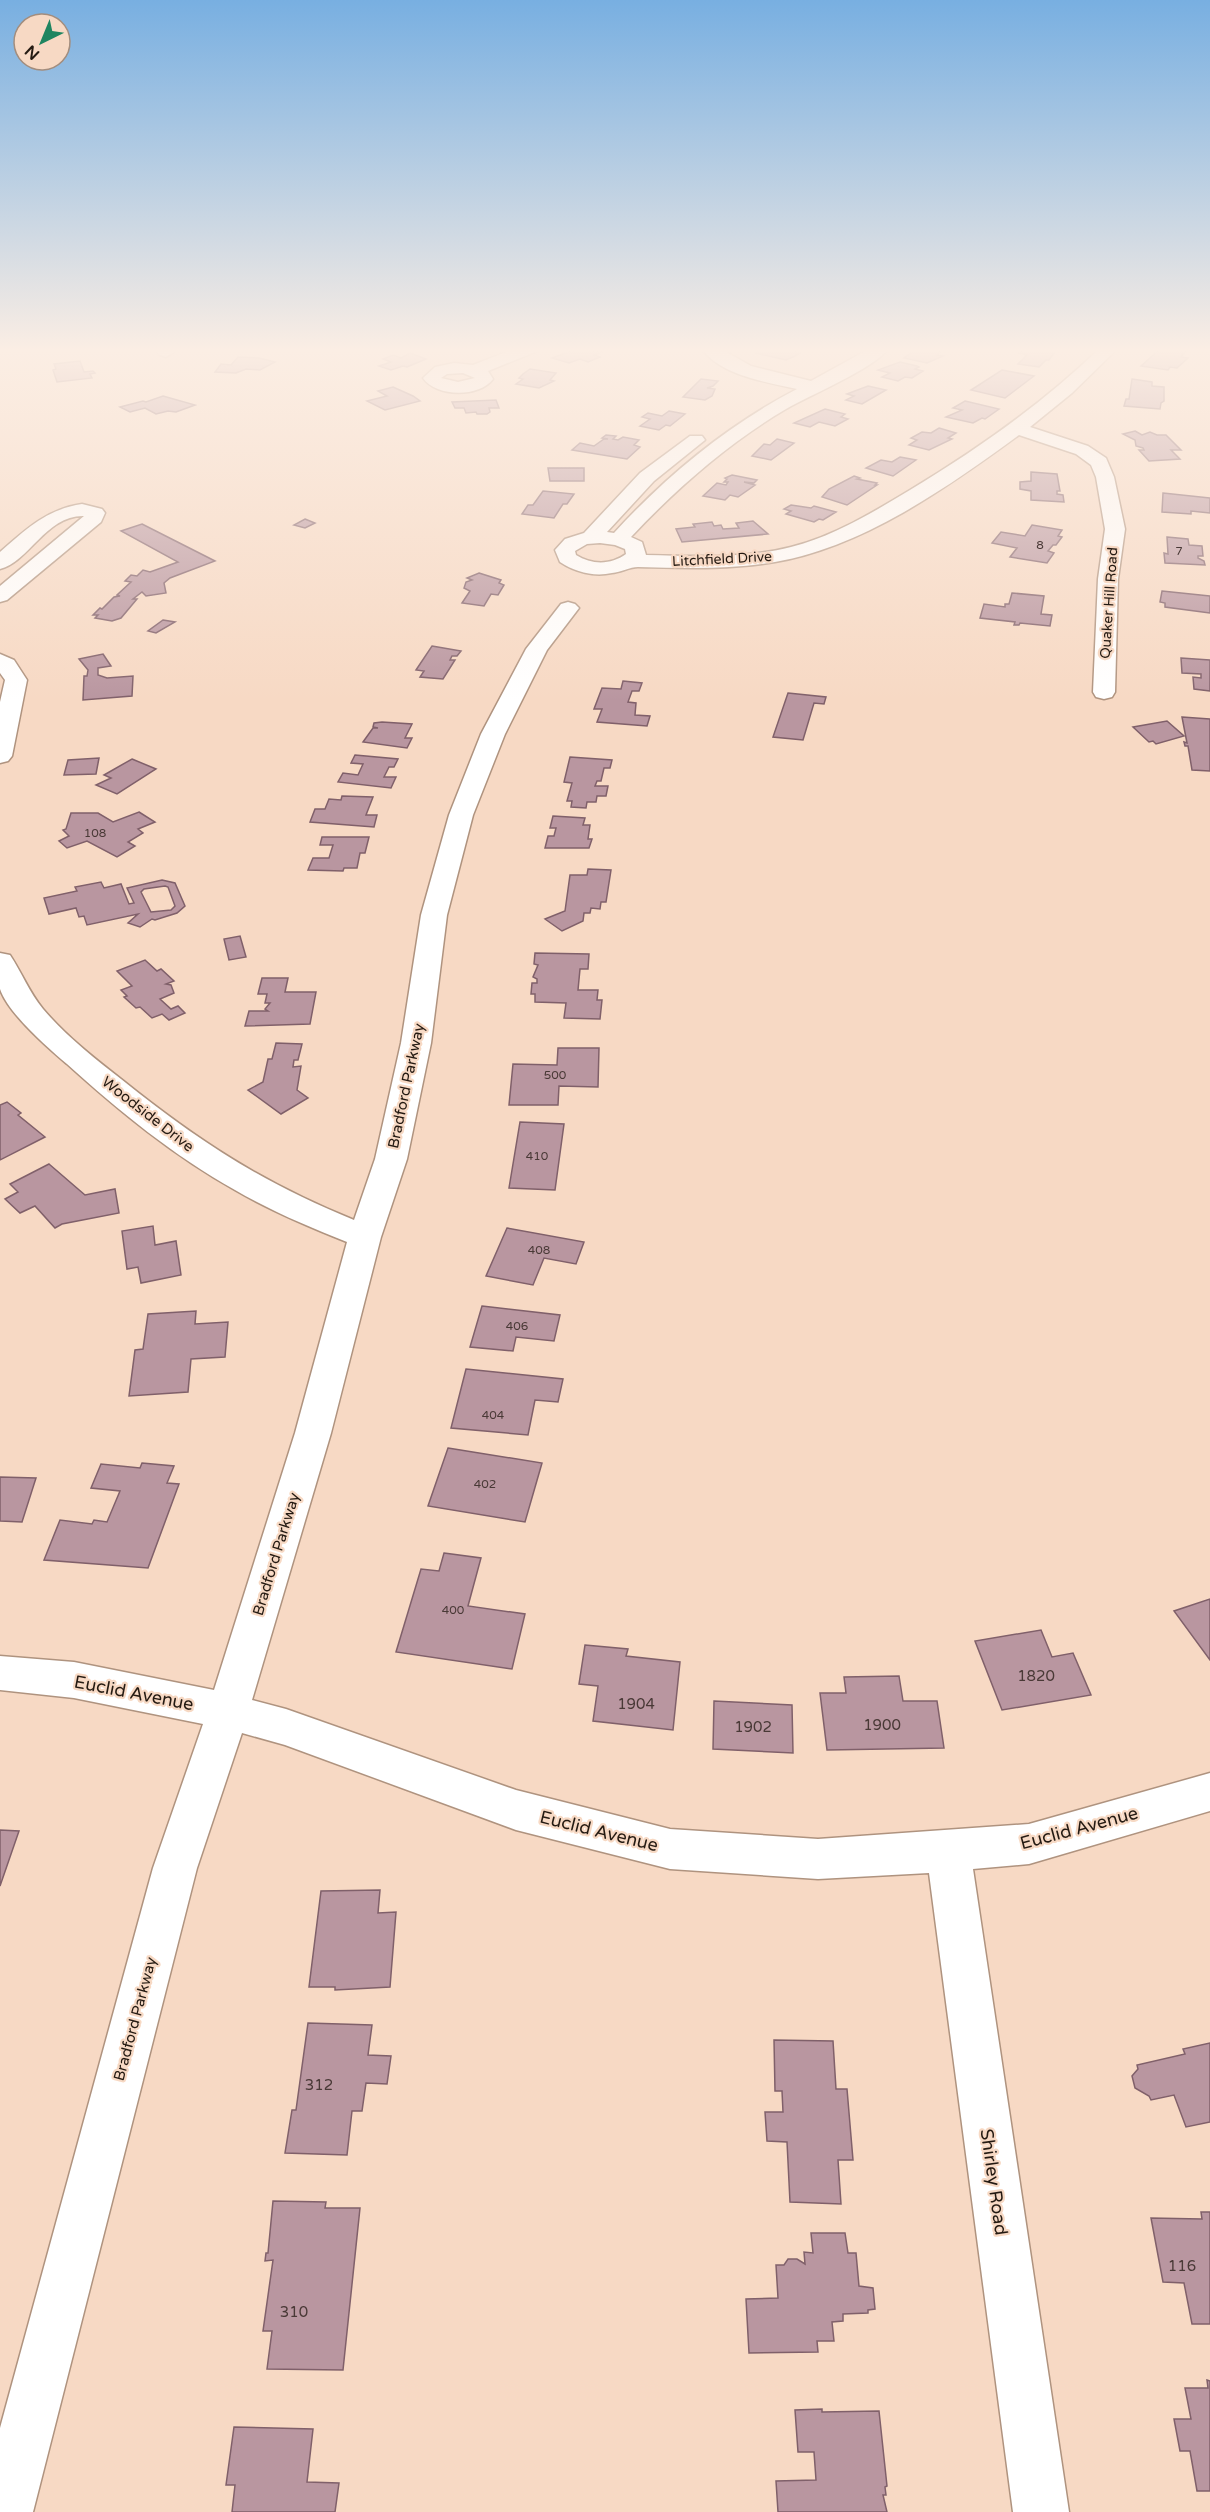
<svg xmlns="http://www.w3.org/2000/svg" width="1210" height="2512" viewBox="0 0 1210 2512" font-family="'Varela Round',sans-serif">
	<rect width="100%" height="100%" fill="#f7d9c4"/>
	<g fill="#b996a0" stroke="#80606a" stroke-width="1.5" fill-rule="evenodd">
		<path d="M577,349L602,352L594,355L600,357L588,362L580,359L569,363L552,358Z"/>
		<path d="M764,349L771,350L801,349L796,352L800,353L795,356L786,360L756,353Z"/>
		<path d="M917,349H942L937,355L943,356L927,363L904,358Z"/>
		<path d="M1024,349H1057L1049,360H1046L1039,367L1018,364L1027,355L1019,353Z"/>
		<path d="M1160,349L1186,351L1181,357L1188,358L1177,368L1170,367L1168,370L1141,366Z"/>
		<path d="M410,353L426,359L407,367L403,366L391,370L379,366L391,362L383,359L393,355L401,358Z"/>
		<path d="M238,357L259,358L275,362L260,370L246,369L236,373L215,372L221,364L231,365Z"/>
		<path d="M80,361L84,372L93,371L95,373L90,374L92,378L57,382L53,370L56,369L54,364Z"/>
		<path d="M900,362L917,366L919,367L915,369L923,371L912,378L905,377L898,381L882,377L890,373L878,370Z"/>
		<path d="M530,369L556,373L550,380L554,381L539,388L516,384L523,379L519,378L523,374Z"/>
		<path d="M1002,370L1034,376L1005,398L971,390Z"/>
		<path d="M701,379L718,381L713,386L707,388L715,389L712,396L705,400L683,397Z"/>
		<path d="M1132,379L1152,382V386L1164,387V401L1161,403L1160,409L1124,406L1126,399H1129Z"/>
		<path d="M868,386L886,390L862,404L846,400L854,396L847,394Z"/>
		<path d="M393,387L413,396L420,401L385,410L367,401L387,396L378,391Z"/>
		<path d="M163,396L195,405L176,412L168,411L156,414L145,408L130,412L120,407L143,401L146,402Z"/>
		<path d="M496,400L499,408H489L490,412L487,414H477L476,412L466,413L464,408H455L452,402Z"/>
		<path d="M965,401L999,409L985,419L982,418L973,423L946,417L962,410L953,408Z"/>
		<path d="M825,409L845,414L841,417L848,419L835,426L819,422L810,427L794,423Z"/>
		<path d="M669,411L685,414L670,426L666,425L659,430L640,426L650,419L642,417L648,413L662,416Z"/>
		<path d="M939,428L956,433L948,438L952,439L929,450L909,445L917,440L911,438L922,432L931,433Z"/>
		<path d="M1135,431L1142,435L1150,432L1157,435H1166L1181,450H1171L1180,459L1149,461L1139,450H1144L1143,448L1136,446L1135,440L1123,434Z"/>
		<path d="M606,435L616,436L613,439L618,440L623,437L639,440L634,445L640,447L627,459L572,450L580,443L594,446L604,439H608L602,438Z"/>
		<path d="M777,439L794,443L771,460L752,456L764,444L770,445Z"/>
		<path d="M900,457L916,460L893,476L866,468L881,460L892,462Z"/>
		<path d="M548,468H584V481H550Z"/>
		<path d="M1031,472L1057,474L1060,491H1057V494L1063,495L1064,502L1031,500V491L1020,489V482L1031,481Z"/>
		<path d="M732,475L757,480L754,483L744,482L755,485L738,497L730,495L725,500L703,496L717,483L726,485L728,482H724L727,479L725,478Z"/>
		<path d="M854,476L860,478L857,479L877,483L875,485H877L847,505L822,497L829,489Z"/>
		<path d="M543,491L574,494L567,504H563L554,518L522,514L528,505H533Z"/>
		<path d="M1163,493L1210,498V513L1191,511V514L1162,512Z"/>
		<path d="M791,505L811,508L814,506L836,512L823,520L819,519L814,522L786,514L791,511L784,509Z"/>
		<path d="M305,519L315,523L305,528L294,525Z"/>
		<path d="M753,521L768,534L682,542L676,529L695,527L693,524L712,522L714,526L721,525L723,529L739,528L736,523Z"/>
		<path d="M142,524L215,561L170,578L164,583L166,593L146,596L142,592L133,599H137L121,618L112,621L95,618L98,615H93L100,608L102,609L114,597L120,596L117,595L131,582L125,581L131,575L137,576L143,570L150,572L178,562L121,531Z"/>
		<path d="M1032,525L1062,530L1058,536L1062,537L1056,545H1053L1048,551L1054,553L1047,563L1010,557L1017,548L992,543L1001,532L1025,536Z"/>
		<path d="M1167,537L1188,539L1189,545L1202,546L1203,556H1198V558L1204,561L1205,565L1165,563L1164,553L1168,554Z"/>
		<path d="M479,573L501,580L499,583L504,585L498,595L491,594L484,606L462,603L470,591L464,588L466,582L472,580L467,578Z"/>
		<path d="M1162,591L1210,596V613L1165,607V603L1160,602Z"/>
		<path d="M1012,593L1044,596L1041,614L1052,615L1050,626L1020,623L1019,625H1014L1015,622L980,618L984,604L1005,607V604H1009Z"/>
		<path d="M163,620L175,622L156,633L148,631Z"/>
		<path d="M432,646L461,651L457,656H452L450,660H455L443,679L420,677L424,671L416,670Z"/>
		<path d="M103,654L111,666L98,668V675L107,678L133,676L132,696L83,700L84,676H87L88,670L79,659Z"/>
		<path d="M1181,658L1210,660V691L1194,689L1193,677L1201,678V674L1182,673Z"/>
		<path d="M623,681L642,683L639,691H632L628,702L636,703L635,715L650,716L647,726L597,722L602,709H594L602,688L621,689Z"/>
		<path d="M788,693L826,697L824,704L814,703L803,740L773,737Z"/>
		<path d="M1182,717L1210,719V771L1192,770L1188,746H1185L1184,742L1187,743Z"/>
		<path d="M1167,721L1184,736L1156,744L1153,741L1149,742L1133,727Z"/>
		<path d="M382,722L412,724L405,738H412L407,748L363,742L373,728H378L373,727L374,723Z"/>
		<path d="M355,755L398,759L394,767H389L384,777H396L391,788L338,782L343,773L358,775L363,764L351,763Z"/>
		<path d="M570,757L612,760L610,768H604L601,781H597L595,786H608L606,796H597L596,802H587L586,808L571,807L572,801H567L572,783L564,782Z"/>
		<path d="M99,758L96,774L64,775L68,760Z"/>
		<path d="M132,759L156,769L117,794L96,785L111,778L104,775Z"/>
		<path d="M342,796L373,797L366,815H377L374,827L310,822L315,809H325L329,799L341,800Z"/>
		<path d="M139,812L155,822L138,829L143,833L128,842L135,846L117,857L87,841L67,848L59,841L69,836L63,830L66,829L71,813H98L113,822Z"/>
		<path d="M553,816L585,818L583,825H590L588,839H592L589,848H545L548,836H554L556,828H550Z"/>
		<path d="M322,837H369L365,853H360L357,868H344L343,871L308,870L313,858H329L333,845H320Z"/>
		<path d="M588,869L611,870L606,902H601L600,909L591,908L590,913H584L583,921L562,931L545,919L565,911L570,875H587Z"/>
		<path d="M162,880L175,883L185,906L177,913L155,920L152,919L140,927L128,923L138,914L87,925L84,916L79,917L76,908L49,914L44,898L77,891L75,887L101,882L104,888L121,884L129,904L134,903L127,888ZM165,886L168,887L175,906L171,910L151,912L141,892L144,889Z"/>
		<path d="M240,936L246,957L229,960L224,939Z"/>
		<path d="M535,953L589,954L588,969H580L578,990H598L597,1000H602L600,1019L564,1018L566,1003L535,1002V994H531L532,983H537V979L533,977L538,965L534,964Z"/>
		<path d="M145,960L157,971L161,969L174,981L166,984L171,985L174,993L160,999L171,1009L178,1006L185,1013L169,1020L162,1014L152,1018L140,1007L136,1008L124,997L127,996L121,990L132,986L117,971Z"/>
		<path d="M262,978H288L285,992H316L310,1024L245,1026L249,1011H268L265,1009L270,1003H265L267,994H258Z"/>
		<path d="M276,1043L302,1044L298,1060H294L293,1067L301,1066L297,1090L308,1098L281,1114L248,1090L263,1082L268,1059H272Z"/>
		<path d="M558,1048H599L598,1087L559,1086L558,1105H509L513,1064L557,1065Z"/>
		<path d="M7,1102L21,1113L18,1115L45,1137L0,1160V1105Z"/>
		<path d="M520,1122L564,1124L555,1190L509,1188Z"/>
		<path d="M49,1164L85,1195L115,1189L119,1213L62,1224L55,1228L35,1206L20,1213L5,1199L18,1192L10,1184Z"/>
		<path d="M153,1226L155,1245L176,1241L181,1275L141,1283L138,1267L127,1269L122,1231Z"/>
		<path d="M507,1228L584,1242L576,1264L544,1258L533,1285L486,1276Z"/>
		<path d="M482,1306L560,1315L554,1341L516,1337L513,1351L470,1347Z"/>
		<path d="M196,1311L195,1324L228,1322L225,1357L191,1359L188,1392L129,1396L135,1350L143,1349L148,1314Z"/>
		<path d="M466,1369L563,1379L558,1402L535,1400L528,1435L451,1428Z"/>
		<path d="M448,1448L542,1463L525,1522L428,1506Z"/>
		<path d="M142,1463L174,1466L167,1483L179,1484L148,1568L44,1560L60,1520L92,1524L94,1520L107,1522L120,1491L91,1488L101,1464L140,1468Z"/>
		<path d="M0,1477L36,1478L22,1522L0,1521Z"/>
		<path d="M444,1553L481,1558L468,1606L525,1614L512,1669L396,1652L421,1569L439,1571Z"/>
		<path d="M1210,1599V1660L1174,1611Z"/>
		<path d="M1041,1630L1052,1657L1073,1653L1091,1695L1002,1710L975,1641Z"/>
		<path d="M585,1645L628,1649L626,1656L680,1662L673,1730L593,1721L598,1686L579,1684Z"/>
		<path d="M899,1676L903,1701H937L944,1748L827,1750L820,1693H846L844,1677Z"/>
		<path d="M714,1701L792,1705L793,1753L713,1749Z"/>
		<path d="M0,1830L19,1831L0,1886Z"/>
		<path d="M380,1890L378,1913L396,1912L390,1987L335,1990V1987H309L321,1891Z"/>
		<path d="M308,2023L372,2025L368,2055L391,2056L387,2084L366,2083L362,2111H352L347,2155L285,2153L292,2110H296Z"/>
		<path d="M774,2040L833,2041L836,2089H847L853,2160H838L841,2204L790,2202L787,2142L767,2141L765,2112H783L782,2091H775Z"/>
		<path d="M1210,2043V2122L1186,2127L1174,2095L1151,2100L1149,2096L1135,2088L1132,2076L1138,2069L1137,2065L1185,2054L1183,2049Z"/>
		<path d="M273,2201L326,2202L325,2208H360L343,2370L267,2369L272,2331H263L273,2260L265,2261L266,2253H268Z"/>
		<path d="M1201,2212H1210V2324H1192L1184,2283L1163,2282L1151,2218L1202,2219Z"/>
		<path d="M811,2233H845L848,2253H856L859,2286L873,2288L875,2309L868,2310V2313L843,2314V2321L832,2322L834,2341H817L818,2352L749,2353L746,2299L778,2298L776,2265H784L788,2259H797L805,2264L804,2252L813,2253Z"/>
		<path d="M1207,2380L1210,2381V2491H1197L1190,2451H1180L1174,2419H1191L1185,2388H1208Z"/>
		<path d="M822,2409V2412L879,2411L887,2486L885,2487L886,2495H883L887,2512H778L776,2481L816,2480L814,2452H798L795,2410Z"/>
		<path d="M234,2427L313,2429L307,2482L339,2483L335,2512H232L235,2485H226Z"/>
	</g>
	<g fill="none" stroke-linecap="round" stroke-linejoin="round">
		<defs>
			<g id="minor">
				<path d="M155,349H172L174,352L166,357L160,355Z"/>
				<path d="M514,349H537L535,352L488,371L493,379C479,398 436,397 423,378L435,367L454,363L473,365ZM463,373L475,378L458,382L441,378L447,374Z"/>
				<path d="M702,349H721L751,366L811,381L869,349H888C873,369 810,395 786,409C728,443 677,488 631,537L642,542L646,555C694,556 744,559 791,547C834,536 872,513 910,490C978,449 1042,404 1099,349H1117L1072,393L1030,427L1088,446L1106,458L1114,477L1125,529L1118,579L1115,692L1112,697L1104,699L1096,697L1093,692L1098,579L1105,529L1096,477L1091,465L1076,454L1019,435C948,487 863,547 775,562C730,570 684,568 638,567C630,567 621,572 612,573C594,577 575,572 560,562L555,550L565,539L584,533L640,473L690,436H702L705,440L654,481L607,532L614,533C667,475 728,425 797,389C767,382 722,376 702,349ZM600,543L615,545L625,549L626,554C611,565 592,565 576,555L575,551L587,544Z"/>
				<path d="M82,504L102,509L105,513L101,522L7,600L0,602V586L84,516C46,515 29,562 0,569V552C25,530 47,509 82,504Z"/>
				<path d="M568,602L575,604L579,608L547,650L505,734L473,815L447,915L431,1043L407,1159L381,1237L331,1433L252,1700L286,1709L516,1790L670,1829L818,1839L1029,1824L1210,1773V1811L1029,1864L973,1869L1069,2512H1013L929,1873L818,1879L670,1869L516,1830L285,1745L242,1733L197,1868L33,2512H0V2428L153,1868L203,1724L74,1698L0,1690V1656L74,1662L214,1690L295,1433L347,1242C309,1227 271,1211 235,1190C174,1156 119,1111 67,1064C48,1048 8,1013 0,989C0,979 0,963 0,953L10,955C22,973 29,992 43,1009C66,1036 94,1058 121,1079C198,1141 263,1183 354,1220L375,1159L401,1043L421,915L449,815L481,734L526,649L561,604Z"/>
				<path d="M0,654L14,660L27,680L12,756L8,761L0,763V702L5,680L0,673Z"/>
			</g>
		</defs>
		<use href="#minor" stroke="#af937f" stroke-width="3"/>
		<use href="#minor" fill="#fff" fill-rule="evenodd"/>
	</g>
	<linearGradient id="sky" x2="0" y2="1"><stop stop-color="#78afe1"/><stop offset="0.5" stop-color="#fbeee4"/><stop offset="1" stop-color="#fbeee4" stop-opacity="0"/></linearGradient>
	<rect width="1210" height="701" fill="url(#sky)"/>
	<g text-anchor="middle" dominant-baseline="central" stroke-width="4.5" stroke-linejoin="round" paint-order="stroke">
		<g font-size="12" fill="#493936">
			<text x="1040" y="545">8</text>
			<text x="1179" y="551">7</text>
			<text x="95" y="833">108</text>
			<text x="555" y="1075">500</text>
			<text x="537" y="1156">410</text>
			<text x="539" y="1250">408</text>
			<text x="517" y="1326">406</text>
			<text x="493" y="1415">404</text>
			<text x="485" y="1484">402</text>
			<text x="453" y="1610">400</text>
		</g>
		<g font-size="14" fill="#241a12" stroke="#f7d9c4">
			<text transform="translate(722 559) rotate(-3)">Litchfield Drive</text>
			<text transform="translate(1109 603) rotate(-86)">Quaker Hill Road</text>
		</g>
		<g font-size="15" fill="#241a12" stroke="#f7d9c4">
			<text transform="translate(406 1086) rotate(-78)">Bradford Parkway</text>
			<text transform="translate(148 1114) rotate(38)">Woodside Drive</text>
			<text transform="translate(276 1554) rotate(-73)">Bradford Parkway</text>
			<text transform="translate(135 2019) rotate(-75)">Bradford Parkway</text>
		</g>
		<g font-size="15" fill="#493936">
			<text x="1036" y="1676">1820</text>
			<text x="636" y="1704">1904</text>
			<text x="882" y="1725">1900</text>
			<text x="753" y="1727">1902</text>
			<text x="319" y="2085">312</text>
			<text x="1182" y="2266">116</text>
			<text x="294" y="2312">310</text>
		</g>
		<g font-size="18" fill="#241a12" stroke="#f7d9c4">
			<text transform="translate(134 1693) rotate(11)">Euclid Avenue</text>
			<text transform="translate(1079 1828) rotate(-15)">Euclid Avenue</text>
			<text transform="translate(599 1831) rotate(14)">Euclid Avenue</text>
			<text transform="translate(994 2182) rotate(82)">Shirley Road</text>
		</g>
	</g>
	<g transform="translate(42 42) rotate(223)"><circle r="28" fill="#f7d9c4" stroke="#a38d7d" stroke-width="1.5"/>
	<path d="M0-4.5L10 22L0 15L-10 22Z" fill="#1e8560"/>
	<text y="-9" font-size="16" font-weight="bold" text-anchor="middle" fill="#241a12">N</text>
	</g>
</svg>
